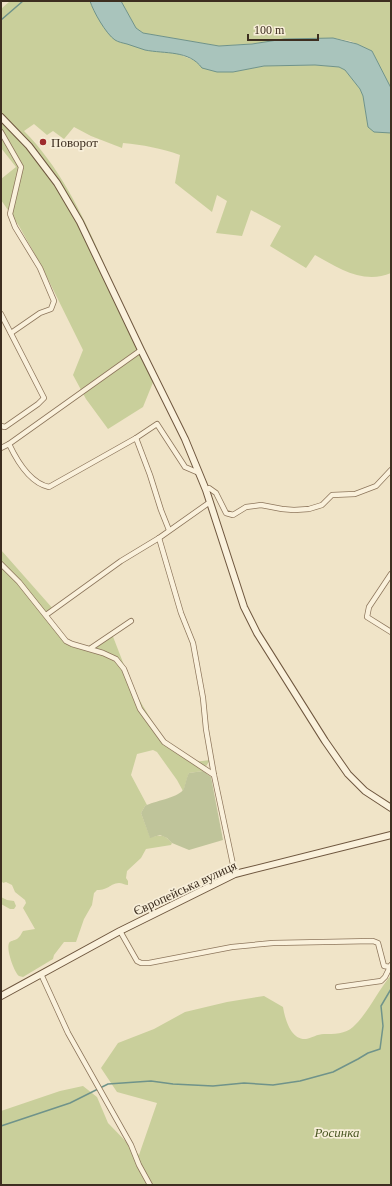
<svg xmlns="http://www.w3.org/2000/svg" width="392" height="1186" viewBox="0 0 392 1186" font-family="Georgia,serif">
	<rect width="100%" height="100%" fill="#f0e4c8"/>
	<g fill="#c9cf9b">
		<path d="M10,1H90L93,9L105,28L115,40L176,53L198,62L233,72L264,66L315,65L339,67L345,70L360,89L363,96L368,127L391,133V273C364,285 338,268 315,255L306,268L270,246L281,226L251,210L242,236L216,233L227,201L217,195L212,212L175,183L180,155C161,148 143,145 123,143L122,148L91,136L74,127L64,139L53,131L47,135L34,124L24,131C69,176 94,241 119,298C131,324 144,349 156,375L143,407L108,429L86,399L73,375L83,350L42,267L19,226L1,200V179L16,167L1,148V9Z"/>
		<path d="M121,1H391V88L372,51L357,44L350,41L333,38L219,46L143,33L136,28Z"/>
		<path d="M1,550L54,610L49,615C55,624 61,636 69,643C80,655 101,640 112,634L134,691L167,746L194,762L210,760L203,771L189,773C186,779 186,785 183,791L177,780L157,752L153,750L137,754L131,775L147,805L145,806L141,813L150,837C161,835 164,834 172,843L171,845L146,849L141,858L127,871L126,878L128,881V885C125,885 122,883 119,883C109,884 109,890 97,890L94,893L92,905L84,919L76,942H64L54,955L53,959L23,977L19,976C14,972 6,949 9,943C11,940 14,941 17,939C20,937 21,934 23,931L35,929L23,908L26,903L25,900L15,892L12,885L6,882L3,883L1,880Z"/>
		<path d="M1,897L7,900L14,901L16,906L14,909H10L1,904Z"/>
		<path d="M391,975V1185H1V1111L60,1091L83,1086L97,1097L108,1123L139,1155L157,1103L117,1092L101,1068L118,1043L154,1029L185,1012L227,1002L264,996L283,1007C285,1018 290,1040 306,1039C312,1038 317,1034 324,1034C333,1034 346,1034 353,1027C369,1012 377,992 391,975Z"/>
	</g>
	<path fill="#bfc49a" d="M203,771L211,777L223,840L189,850L172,843L167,838L160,835L150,838L141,813L145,806C154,801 177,798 183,790C185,788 186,778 189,773Z"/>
	<path fill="#a9c4bc" stroke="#6f938a" d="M90,1H121L136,28L143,33L219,46L252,44L284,39L333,38L357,44L372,51L391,88V133L374,132L368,127L363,96L360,89L345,70L339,67L315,65L264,66L233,72H217L202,68C189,50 165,54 145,50C139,48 133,46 127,44C123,43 118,42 115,40C106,34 93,11 90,1Z"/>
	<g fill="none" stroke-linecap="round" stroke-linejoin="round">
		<g stroke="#6f938a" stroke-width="1.5">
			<path d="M1,20L23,1"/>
			<path d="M1,1126L70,1103L108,1084L151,1081L173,1084L213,1086L244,1083L273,1085L300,1081L333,1072L358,1059L368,1053L380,1049L383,1026L381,1006L391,989"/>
		</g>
		<defs>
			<g id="street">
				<path d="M1,132L21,167L10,214L15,227L40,268L54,301L51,309L40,313L11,333"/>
				<path d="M1,314L44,398L38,404L5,427L1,426"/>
				<path d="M136,438L150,475L161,510L169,530"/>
				<path d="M9,444C17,461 30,483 49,487L136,438L157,424L185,467L199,473"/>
				<path d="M1,448L9,444L141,350"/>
				<path d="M206,490L209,488L216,493L226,513L233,515L246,507L261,505L282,509L294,510L309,509L322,505L332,495L355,494L376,486L391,470"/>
				<path d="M159,538L181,613L193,643L203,698L206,729L214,775"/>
				<path d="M1,564L19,582L66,641L72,644L103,653L116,659L124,669L140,709L164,742L214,775L235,874"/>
				<path d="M391,574L369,607L367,617L391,632"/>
				<path d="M46,615L121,561L159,538L210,502"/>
				<path d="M91,648L131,621"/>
				<path d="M120,931L137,961L141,963H149L232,947L273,943L373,941L378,943L384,966L390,967"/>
				<path d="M41,974L68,1033L131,1145L139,1165L150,1185"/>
				<path d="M338,987L381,981L385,977L391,965"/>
			</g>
			<g id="secondary">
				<path d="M1,117L29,146L57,183L80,222L141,350L185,439L206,490L244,607L257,633L325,741L348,774L365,791L391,808"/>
				<path d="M1,996L120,931L235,874L391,835"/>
			</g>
		</defs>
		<use href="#street" stroke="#8d765c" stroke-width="6"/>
		<use href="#secondary" stroke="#6f573f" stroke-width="8"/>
		<use href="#street" stroke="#faf1dc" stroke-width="4.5"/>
		<use href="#secondary" stroke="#faf1dc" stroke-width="6"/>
	</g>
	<circle fill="#9e2a2b" stroke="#f7eed8" stroke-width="1.5" cx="43" cy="142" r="4"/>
	<g text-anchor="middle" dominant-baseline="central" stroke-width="3.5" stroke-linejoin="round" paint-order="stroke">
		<g font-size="13" fill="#3d2e20" stroke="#f7eed8" text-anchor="start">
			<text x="51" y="142">Поворот</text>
		</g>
		<g font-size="13" fill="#3d2e20" stroke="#f7eed8">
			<text transform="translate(185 888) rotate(-25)">Європейська вулиця</text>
		</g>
		<g font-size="13" font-style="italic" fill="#4d5a26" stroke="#f7eed8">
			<text x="337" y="1132">Росинка</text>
		</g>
	</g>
	<rect width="392" height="1186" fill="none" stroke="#3d2e20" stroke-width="4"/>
	<path d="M248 34v6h70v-6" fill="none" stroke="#3d2e20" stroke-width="2"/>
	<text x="254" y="34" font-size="12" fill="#3d2e20" stroke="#f7eed8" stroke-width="3" paint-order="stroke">100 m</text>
</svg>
